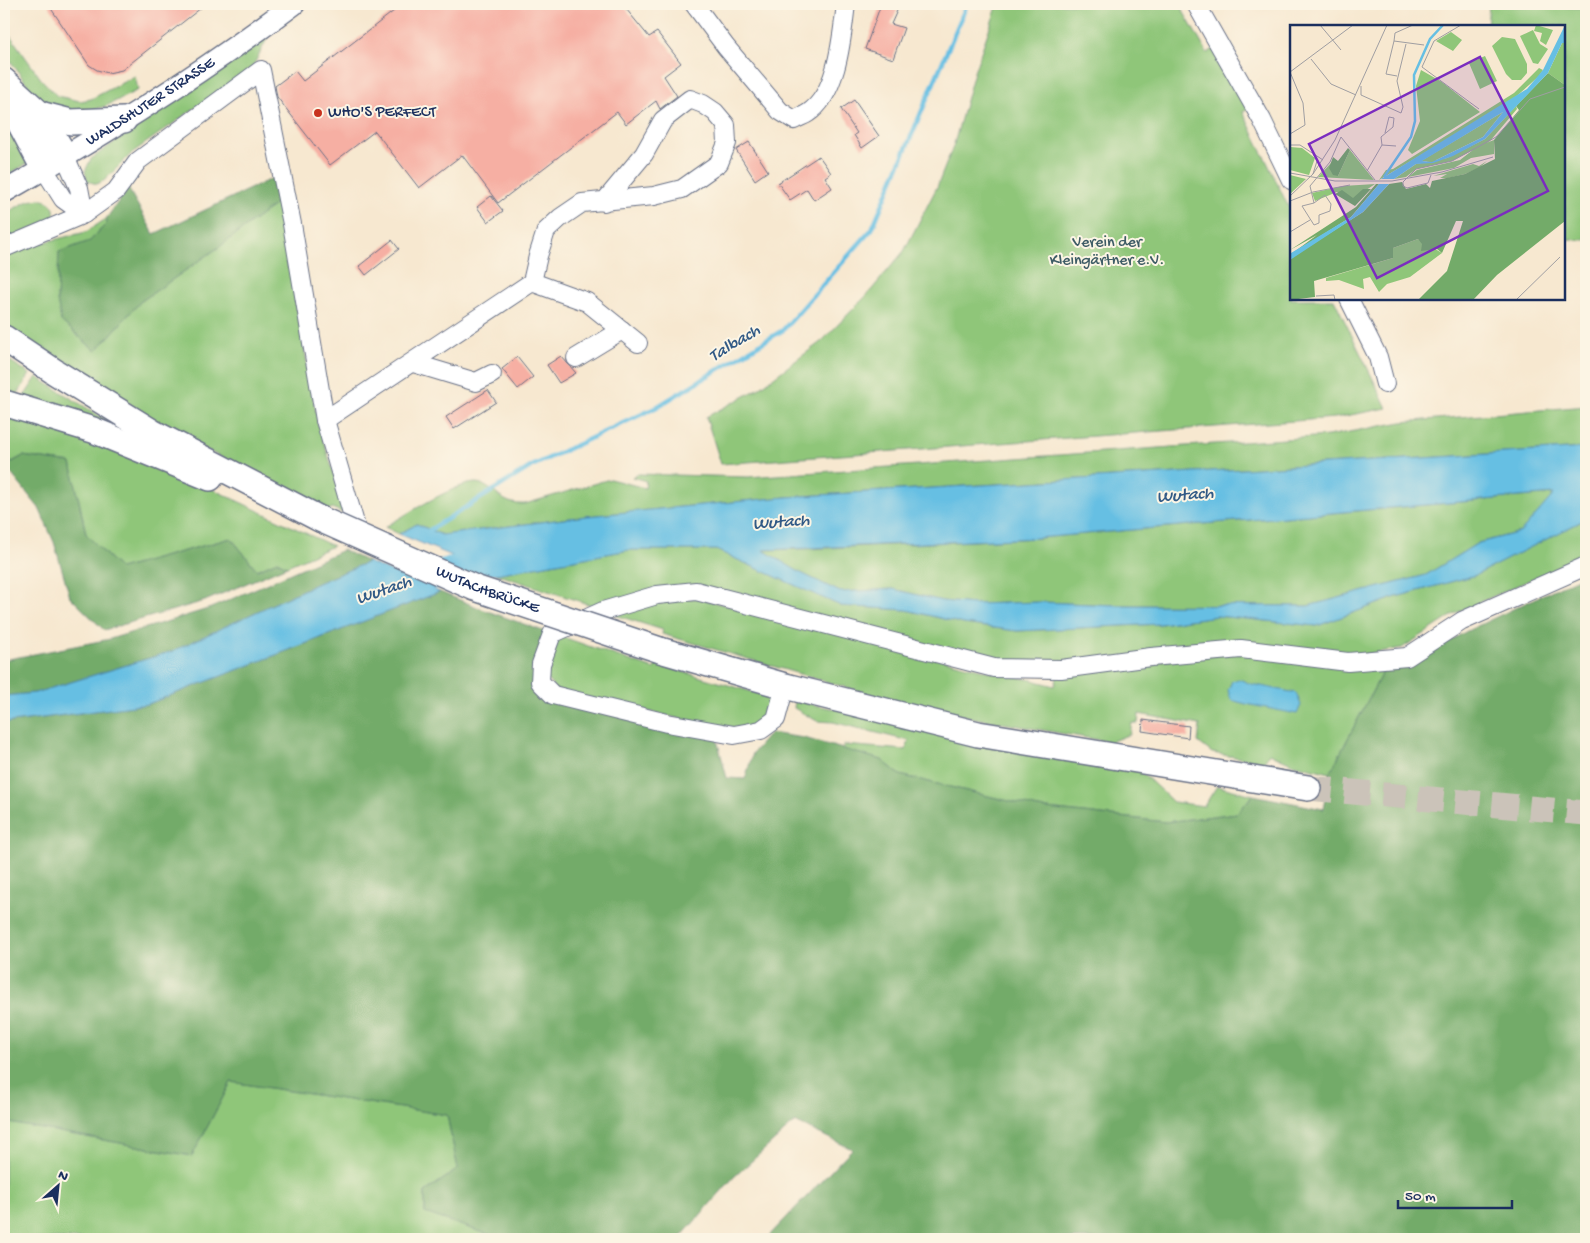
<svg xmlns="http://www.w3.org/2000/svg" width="1590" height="1243" viewBox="0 0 1590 1243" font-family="'Gochi Hand',sans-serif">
	<rect width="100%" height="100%" fill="#fcf5e5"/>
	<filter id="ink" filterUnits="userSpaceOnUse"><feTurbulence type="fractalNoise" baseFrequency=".02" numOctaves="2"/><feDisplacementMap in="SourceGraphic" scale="10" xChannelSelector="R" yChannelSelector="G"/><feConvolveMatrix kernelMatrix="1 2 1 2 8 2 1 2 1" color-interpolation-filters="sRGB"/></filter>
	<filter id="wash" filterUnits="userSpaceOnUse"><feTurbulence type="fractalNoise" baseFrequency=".0096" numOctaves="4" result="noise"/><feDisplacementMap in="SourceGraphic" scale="20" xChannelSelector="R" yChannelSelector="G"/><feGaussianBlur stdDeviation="1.12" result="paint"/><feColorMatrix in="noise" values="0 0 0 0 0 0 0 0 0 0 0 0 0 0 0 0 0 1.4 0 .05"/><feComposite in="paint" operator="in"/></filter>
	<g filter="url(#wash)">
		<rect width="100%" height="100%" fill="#f7e8d0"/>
		<g fill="#8fc679" stroke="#557a6c">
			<path d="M998,4H1179L1207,53L1218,47L1252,106L1243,112L1291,212V299H1334L1387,408L1335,418L721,464L706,417L758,389L822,341L868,294L904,251L937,187L954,144L974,72Z"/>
			<path d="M1489,5L1586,8V240L1564,239V26H1487Z"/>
			<path d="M4,27L41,79L57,96L80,101L91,99L135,76L138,90L106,106L83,113L47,104L29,87L4,52Z"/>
			<path d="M268,37L252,68L133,152L105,180L97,184L87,181L85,171L91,159L234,56Z"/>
			<path d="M4,101L33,160L4,177Z"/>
			<path d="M40,199C52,202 57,207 53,220L4,241V214L28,201Z"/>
			<path d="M278,202L318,424L336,480L343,513L332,508L327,511L193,443L4,327V252L86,232L106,219L107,223L90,241L59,252L57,300L61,321L96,351L140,302L222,245Z"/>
			<path d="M4,357L30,374L18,394L4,391Z"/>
			<path d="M37,377L111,423L110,426L23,398Z"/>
			<path d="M1586,406V448L786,497L586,516L442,535L417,524L399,534L385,527C402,517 465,476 481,484C500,493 502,505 525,504L610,479L645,488L646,481L632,477L637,474L748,477L1328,436L1402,422Z"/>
			<path d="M4,412L19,416L208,487L333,546L287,566L277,561L257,570L231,538L120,569L86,534L71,463L23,456L4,466Z"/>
			<path d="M1555,494L1521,532L1478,543L1426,575L1308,606L1115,605L1041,602L974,604L942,601L893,589L840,592L799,572L762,550L806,549L1038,538Z"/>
			<path d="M1586,519V555L1458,612L1402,648L1351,657L1326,656L995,664L695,585L594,606L496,574L629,550H716L841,606L907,610L964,624L1017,631L1160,624L1217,616L1317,626L1396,597L1476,575Z"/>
			<path d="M697,598L996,673L1032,680L1055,686L1057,678L1040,673L1242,653L1340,665L1384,669L1330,773L1294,764L1269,753L1264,762L1212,753L1198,742L1200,725L1139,714L1138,723H1132L1130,734L1110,742L979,719L879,697L662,634L663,630L612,614L645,604Z"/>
			<path d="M557,635L654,669L656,664L770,697L771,711L766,718L750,729L703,724L556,690L546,678Z"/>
			<path d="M795,701L1138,769L1173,802L1204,806L1217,786L1253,795L1237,813L1166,822L1038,808L900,775L882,760L842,749L844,745L906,750L909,741L833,722L817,721L794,708Z"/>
			<path d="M231,1082L447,1115L458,1169L425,1192V1213L502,1239H4V1122L192,1156Z"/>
		</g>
		<g fill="#73ab69" stroke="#476d64">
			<path d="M273,178L278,202L222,245L140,302L96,351L61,321L57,300L59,252L90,241L107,223L106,219L128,188L154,234Z"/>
			<path d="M23,456L71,463L86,534L120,569L231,538L257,570L277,561L287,566L205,601L104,630L70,597L54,542L39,508L5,466Z"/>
			<path d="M343,550L368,562L320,582L173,651L35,693L4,696V660L110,639L211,608Z"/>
			<path d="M1586,574V1239H766L852,1149L795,1122L734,1177L679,1239H502L425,1213V1192L458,1169L447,1115L231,1082L192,1156L4,1122V723L148,704L440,592L482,609L546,632L533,683L716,736L727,778L745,779L753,753L770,733L804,738L882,760L900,775L1038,808L1166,822L1237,813L1253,795L1323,809L1330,773L1384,669L1414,661L1467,631Z"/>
		</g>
		<g fill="#66bfe3" stroke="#4077a0" fill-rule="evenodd">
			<path d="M1586,448V519L1476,575L1396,597L1317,626L1217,616L1160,624L1017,631L964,624L907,610L841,606L716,550H629L496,574L399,534L417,524L442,535L586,516L786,497ZM1554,494L1521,532L1478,543L1426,575L1308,606L1115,605L1041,602L974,604L942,601L893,589L840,592L799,572L763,550L1038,538Z"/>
			<path d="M368,562L440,592L148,704L4,723V696L35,693L173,651L320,582Z"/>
			<path d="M1239,679L1251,684L1296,693L1301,705L1297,714L1246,704L1231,700L1228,690L1232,681Z"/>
		</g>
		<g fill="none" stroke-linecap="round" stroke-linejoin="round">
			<g stroke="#66bfe3" stroke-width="4.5">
				<path d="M425,533L532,466L655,408L783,330L872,229L967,4"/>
				<path d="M394,579L402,564"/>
			</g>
			<path stroke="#66bfe3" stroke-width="28" d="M377,591L391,586L507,556"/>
		</g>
		<g id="blocks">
			<g fill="#f6afa3">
				<path d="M48,4H206L122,70L108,73L97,70L89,65Z"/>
				<path d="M403,4H622L649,37L657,32L681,63L664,76L677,96L660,109L656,101L626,124L617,112L498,203L462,155L419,188L375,131L330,165L277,97L275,86L295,71L303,81Z"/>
				<path d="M881,4H900L891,24L904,28L893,59L865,49Z"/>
				<path d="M854,100L879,136L862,148L854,135L857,133L841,109Z"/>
				<path d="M749,142L768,171L755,180L736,150Z"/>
				<path d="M819,156L831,173L825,177L832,188L814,200L807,189L790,200L778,183Z"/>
				<path d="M491,196L503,211L488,222L477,207Z"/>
				<path d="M392,240L399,249L366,275L359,266Z"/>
				<path d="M561,356L576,373L559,383L547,365Z"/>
				<path d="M517,357L533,377L518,389L502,369Z"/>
				<path d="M488,390L496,402L454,429L446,417Z"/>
				<path d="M1143,720L1189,726L1188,738L1142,731Z"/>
			</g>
		</g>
	</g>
	<g filter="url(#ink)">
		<use href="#blocks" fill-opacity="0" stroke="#687086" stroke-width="1"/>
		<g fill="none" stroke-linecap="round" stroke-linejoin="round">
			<path stroke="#cbc3b9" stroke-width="25" stroke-dasharray="25 12" stroke-linecap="butt" d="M1308,788L1586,813"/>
			<defs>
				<g id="minor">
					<path d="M694,4L726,47L780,111L794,120C799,117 804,116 808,113C838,94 842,35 846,4"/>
					<path d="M1196,4L1262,120L1291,180"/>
					<path d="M65,156L79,188L84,214"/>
					<path d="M44,169L63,199L84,214"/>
					<path d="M4,248L84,214L116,191L138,161L261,70L292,224L325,420L359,537"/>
					<path d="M532,282L538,256L546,231L560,218L582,203L654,196L682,189L719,163L727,143L726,125L715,112L703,104L690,99L663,120L644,154L604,202"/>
					<path d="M1349,299L1378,357L1385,384"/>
					<path d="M576,358L622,330"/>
					<path d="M413,363L476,382L492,374"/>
					<path d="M325,420L532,282L587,302L638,343"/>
					<path d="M785,686L776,719L761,730L734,735L667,723L553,695L540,682L541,664L552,634L603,611L657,595L696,591L994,668L1061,669L1151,657L1241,649L1348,662L1407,657L1462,621L1586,566"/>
				</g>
				<g id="major">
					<path id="s1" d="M4,192C104,135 202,73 294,4"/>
				</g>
				<g id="highway">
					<path d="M4,81L40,114L65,156"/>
					<path d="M4,93L44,169"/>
					<path d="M40,114L71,122L124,120"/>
					<path d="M4,338L55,372L152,432L320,519"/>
					<path d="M4,403L93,430L210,478"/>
					<path d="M660,650L785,686L978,734L1308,788"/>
				</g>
			</defs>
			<use href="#minor" stroke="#687086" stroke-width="20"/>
			<use href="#major" stroke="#687086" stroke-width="24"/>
			<use href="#highway" stroke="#687086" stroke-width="28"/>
			<use href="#minor" stroke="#fff" stroke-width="18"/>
			<use href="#major" stroke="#fff" stroke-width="21"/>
			<use href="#highway" stroke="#fff" stroke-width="25"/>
			<defs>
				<g id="highway-bridge">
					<path id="s2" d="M320,519L475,588L660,650"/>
				</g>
			</defs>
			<use href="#highway-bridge" stroke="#687086" stroke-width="28" stroke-linecap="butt"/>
			<use href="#highway-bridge" stroke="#fff" stroke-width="25"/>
		</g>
	</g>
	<circle fill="#c8321e" stroke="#fcf5e5" stroke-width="2" cx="318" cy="113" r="5"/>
	<g text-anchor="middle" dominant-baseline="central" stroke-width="4" stroke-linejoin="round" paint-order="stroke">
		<g font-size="16" fill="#1b2f5e" stroke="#fcf5e5">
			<text stroke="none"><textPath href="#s1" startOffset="172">WALDSHUTER STRASSE</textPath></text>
			<text stroke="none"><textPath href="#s2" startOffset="182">WUTACHBRÜCKE</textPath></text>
		</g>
		<g font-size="16" fill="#1b2f5e" stroke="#fcf5e5" text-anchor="start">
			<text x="328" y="113">WHO'S PERFECT</text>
		</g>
		<g font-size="16" fill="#3e5c66" stroke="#fcf5e5">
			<text x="1107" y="243">Verein der<tspan x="1107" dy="18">Kleingärtner e.V.</tspan></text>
		</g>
		<g font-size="18" font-style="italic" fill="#325a86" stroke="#fcf5e5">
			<text transform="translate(735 344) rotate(-31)">Talbach</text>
			<text transform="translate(1185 496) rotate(-4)">Wutach</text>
			<text transform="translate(781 523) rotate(-4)">Wutach</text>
			<text transform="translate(384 591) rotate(-19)">Wutach</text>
		</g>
	</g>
	<g transform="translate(1290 25)">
		<rect width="275" height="275" fill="#f7e8d0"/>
		<path d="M246,0L263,5L256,20L250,16L252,8L244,6ZM243,5L250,19L258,24L248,39L243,38L230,11ZM161,7L172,15L163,26L146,16ZM212,12L225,14L237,39V48L231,55H222L216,49L202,21ZM272,18H275V60L258,48ZM195,31L207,56L190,64L179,38ZM249,43L253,45L249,51L220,77L89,155L96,145L103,144L224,68ZM131,45L152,57L190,87L122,129L118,125L130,96L126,61ZM226,81L227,84L200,116L162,136L126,144L116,152L104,154L126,139L157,133L195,114ZM213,87L193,112L142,137L131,136ZM204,115V129L181,133L164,143L118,152L127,145L170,135L188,121ZM0,122L12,123L25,133L19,150L0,145ZM60,125L84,155L28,152L42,137L48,151ZM197,136L189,143L175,149L158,153H150L157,149L143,151L183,139L189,141ZM0,150L16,154L0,169ZM85,159L63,174L47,167L25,176L22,168L53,161ZM128,214L152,228L120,252L97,259L89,267L80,252L73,254L74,264L49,255L36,256V253L103,233V223Z" fill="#8fc679"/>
		<path d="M258,48L275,60V196L207,250L183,275H128L157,246L173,196H166L152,228L147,224L131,226L132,219L128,214L103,223V233L24,256L25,272L0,275V235L4,231L73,187L99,159L112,157L116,164L136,159L140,163L142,156L175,149L205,134L204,115L229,85L226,81ZM58,123L60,125L48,151L43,150L39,143L43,132L48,136ZM86,159H89L61,192L0,230L27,210L0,225L66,182ZM73,164H81L65,181L45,169L52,165L63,173Z" fill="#73ab69"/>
		<path d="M275,0V18H272L258,48L195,114L163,131L143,138L126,139L104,154H91L237,64L253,45ZM213,87L193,112L142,137L132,136ZM89,159H99L73,187L0,235L1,228L61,192Z" fill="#66bfe3" fill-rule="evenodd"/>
		<path fill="none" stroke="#66bfe3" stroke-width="2.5" d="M94,152L121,112L125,96L124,50L140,14L153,0"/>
		<path fill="none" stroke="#9f9ea2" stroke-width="1" d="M30,0L51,25M123,0L105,8L104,16L134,20M171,0L144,16L132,42L189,84M104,16L96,49L107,51M21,34L41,59L66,70M71,61V70L111,88L113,82L107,56L116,19M0,109L15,100L13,78L0,47L63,0M0,120H10L33,135M92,120L91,112L103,102L104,93L99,92L95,108M77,146L92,120L106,121M0,148L45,156H102L152,147L203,132M23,149L27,136L23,129M141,150L138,158L117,163L113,161V157L126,144L162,136L206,112L240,74L275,62M0,171L23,149L45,115L97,0M0,176L23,167L60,160M24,178L35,170L41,179L40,186L29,190V198L24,200L12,181L24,178L20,161L40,137L51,112L85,155M0,207L20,195M26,271L44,270L45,275M226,275L270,232"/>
		<path fill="#7b2cbf" fill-opacity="0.15" stroke="#7b2cbf" stroke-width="2.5" d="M190,32L258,166L87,253L19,119Z"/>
		<rect width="275" height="275" fill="none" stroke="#1b2f5e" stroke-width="2.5"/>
	</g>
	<rect width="1590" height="1243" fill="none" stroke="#fcf5e5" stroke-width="20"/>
	<g transform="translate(58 1186) rotate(27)" stroke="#fcf5e5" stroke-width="4" paint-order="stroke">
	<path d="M0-4L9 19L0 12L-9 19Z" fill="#1b2f5e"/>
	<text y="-8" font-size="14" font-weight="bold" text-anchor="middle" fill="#1b2f5e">N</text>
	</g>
	<path d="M1398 1200v8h114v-8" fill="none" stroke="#1b2f5e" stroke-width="2.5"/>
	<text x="1405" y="1200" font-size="15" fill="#1b2f5e" stroke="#fcf5e5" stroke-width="4" paint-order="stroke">50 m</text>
</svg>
